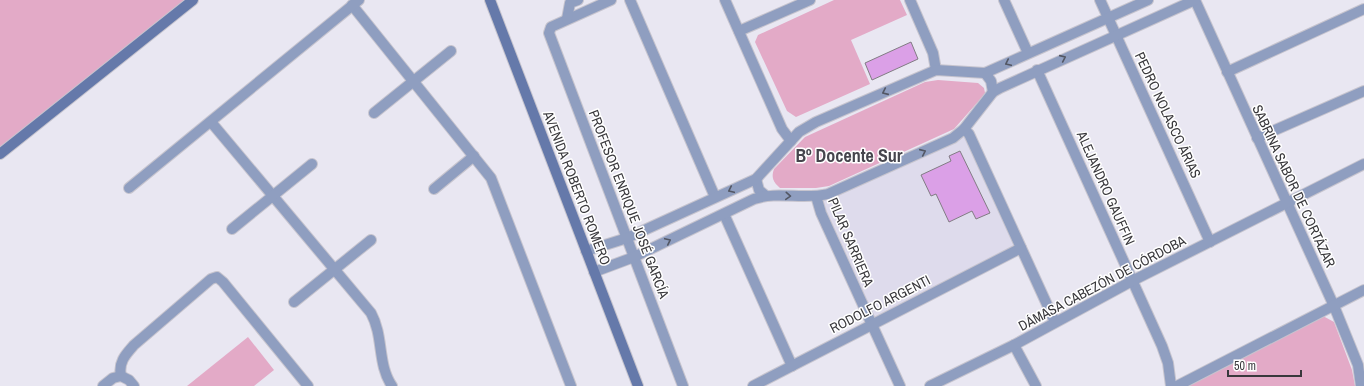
<svg xmlns="http://www.w3.org/2000/svg" width="1364" height="386" viewBox="0 0 1364 386" font-family="'Archivo Narrow',sans-serif">
	<rect width="100%" height="100%" fill="#e9e7f2"/>
	<path fill="#dedbec" d="M964,129L1021,248L872,323L817,197Z"/>
	<g fill="#e3aac7">
		<path d="M0,0H188L0,152Z"/>
		<path d="M834,0H900L907,15L851,40L870,84L796,117L787,111L755,42L758,35Z"/>
		<path d="M938,80L978,83L984,88L985,93L983,96L954,129L829,186L816,188H780C773,182 771,177 774,169L805,137L925,82Z"/>
		<path d="M1323,316L1334,322L1352,370L1355,386H1188Z"/>
		<path d="M248,337L274,370L254,386H187Z"/>
	</g>
	<g fill="#dba0e7" stroke="#827c84">
		<path d="M911,42L918,59L872,80L865,63Z"/>
		<path d="M960,151L990,213L976,219L972,211L949,222L936,194L931,196L921,175L951,161L949,156Z"/>
	</g>
	<g fill="none" stroke-linecap="round" stroke-linejoin="round">
		<defs>
			<g id="street">
				<path d="M611,0L551,27L549,33L683,386"/>
				<path d="M630,0L715,197"/>
				<path d="M725,0L782,129L791,141"/>
				<path d="M910,0L933,53L936,70"/>
				<path d="M1004,0L1028,53"/>
				<path d="M1100,0L1210,242"/>
				<path d="M1195,0L1334,306L1358,365L1361,386"/>
				<path d="M352,5L491,178L571,386"/>
				<path d="M567,19L570,3L578,0"/>
				<path d="M739,31L810,0"/>
				<path d="M1037,70L1162,346L1168,363L1171,386"/>
				<path d="M1227,72L1364,9"/>
				<path d="M985,73L991,81L993,92"/>
				<path d="M374,113L451,51"/>
				<path d="M211,122L371,313C384,337 377,364 392,386"/>
				<path d="M964,129L969,134L1055,322"/>
				<path d="M1257,138L1364,91"/>
				<path d="M756,179L759,190L765,195"/>
				<path d="M129,188L359,0"/>
				<path d="M434,189L474,156"/>
				<path d="M816,196L821,213L900,386"/>
				<path d="M724,214L792,366"/>
				<path d="M232,229L312,164"/>
				<path d="M586,251L627,238L756,179L799,132L816,122L936,70L985,73L1148,0"/>
				<path d="M594,272L634,257L754,199C778,191 803,200 828,194L953,138L964,129L993,92L1000,88L1195,0"/>
				<path d="M294,302L371,240"/>
				<path d="M1014,345L1036,386"/>
				<path d="M121,376C118,362 126,354 134,345L211,279L217,277L223,282L308,386"/>
				<path d="M103,386L113,378L121,376L129,380L134,386"/>
				<path d="M753,386L1021,248"/>
				<path d="M930,386L1014,345L1132,281L1364,164"/>
				<path d="M1177,386L1364,290"/>
			</g>
			<g id="secondary">
				<path d="M490,0L638,386"/>
				<path d="M0,154L193,0"/>
			</g>
		</defs>
		<use href="#street" stroke="#c6c4ce" stroke-width="12"/>
		<use href="#secondary" stroke="#c6c4ce" stroke-width="12"/>
		<use href="#street" stroke="#8f9ec0" stroke-width="10"/>
		<use href="#secondary" stroke="#6579aa" stroke-width="10"/>
	</g>
	<defs><path id="oneway-chevron" d="M-2-3.5L2.5 0L-2 3.5" fill="none" stroke-width="1.6" stroke-linecap="round" stroke-linejoin="round"/></defs>
	<g stroke="#535764">
		<use href="#oneway-chevron" transform="translate(1063 58) rotate(-24)"/>
		<use href="#oneway-chevron" transform="translate(1008 63) rotate(155)"/>
		<use href="#oneway-chevron" transform="translate(885 92) rotate(156)"/>
		<use href="#oneway-chevron" transform="translate(923 152) rotate(-24)"/>
		<use href="#oneway-chevron" transform="translate(731 190) rotate(155)"/>
		<use href="#oneway-chevron" transform="translate(788 196) rotate(4)"/>
		<use href="#oneway-chevron" transform="translate(668 241) rotate(-25)"/>
	</g>
	<g text-anchor="middle" dominant-baseline="central" stroke-width="3" stroke-linejoin="round" paint-order="stroke">
		<g font-size="14" fill="#39383c" stroke="#fff">
			<text transform="translate(1168 115) rotate(65)">PEDRO NOLASCO ÁRIAS</text>
			<text transform="translate(1294 186) rotate(65)">SABRINA SABOR DE CORTÁZAR</text>
			<text transform="translate(577 188) rotate(69)">AVENIDA ROBERTO ROMERO</text>
			<text transform="translate(1106 188) rotate(66)">ALEJANDRO GAUFFIN</text>
			<text transform="translate(629 204) rotate(69)">PROFESOR ENRIQUE JOSÉ GARCÍA</text>
			<text transform="translate(851 242) rotate(67)">PILAR SARRIERA</text>
			<text transform="translate(1102 283) rotate(-28)">DÁMASA CABEZÓN DE CÓRDOBA</text>
			<text transform="translate(880 304) rotate(-27)">RODOLFO ARGENTI</text>
		</g>
		<g font-size="18" font-weight="bold" fill="#46454d" stroke="#fff">
			<text x="849" y="155">Bº Docente Sur</text>
		</g>
	</g>
	<path d="M1228 370v6h73v-6" fill="none" stroke="#39383c" stroke-width="2"/>
	<text x="1234" y="370" font-size="12" fill="#39383c" stroke="#ffffff" stroke-width="3" paint-order="stroke">50 m</text>
</svg>
